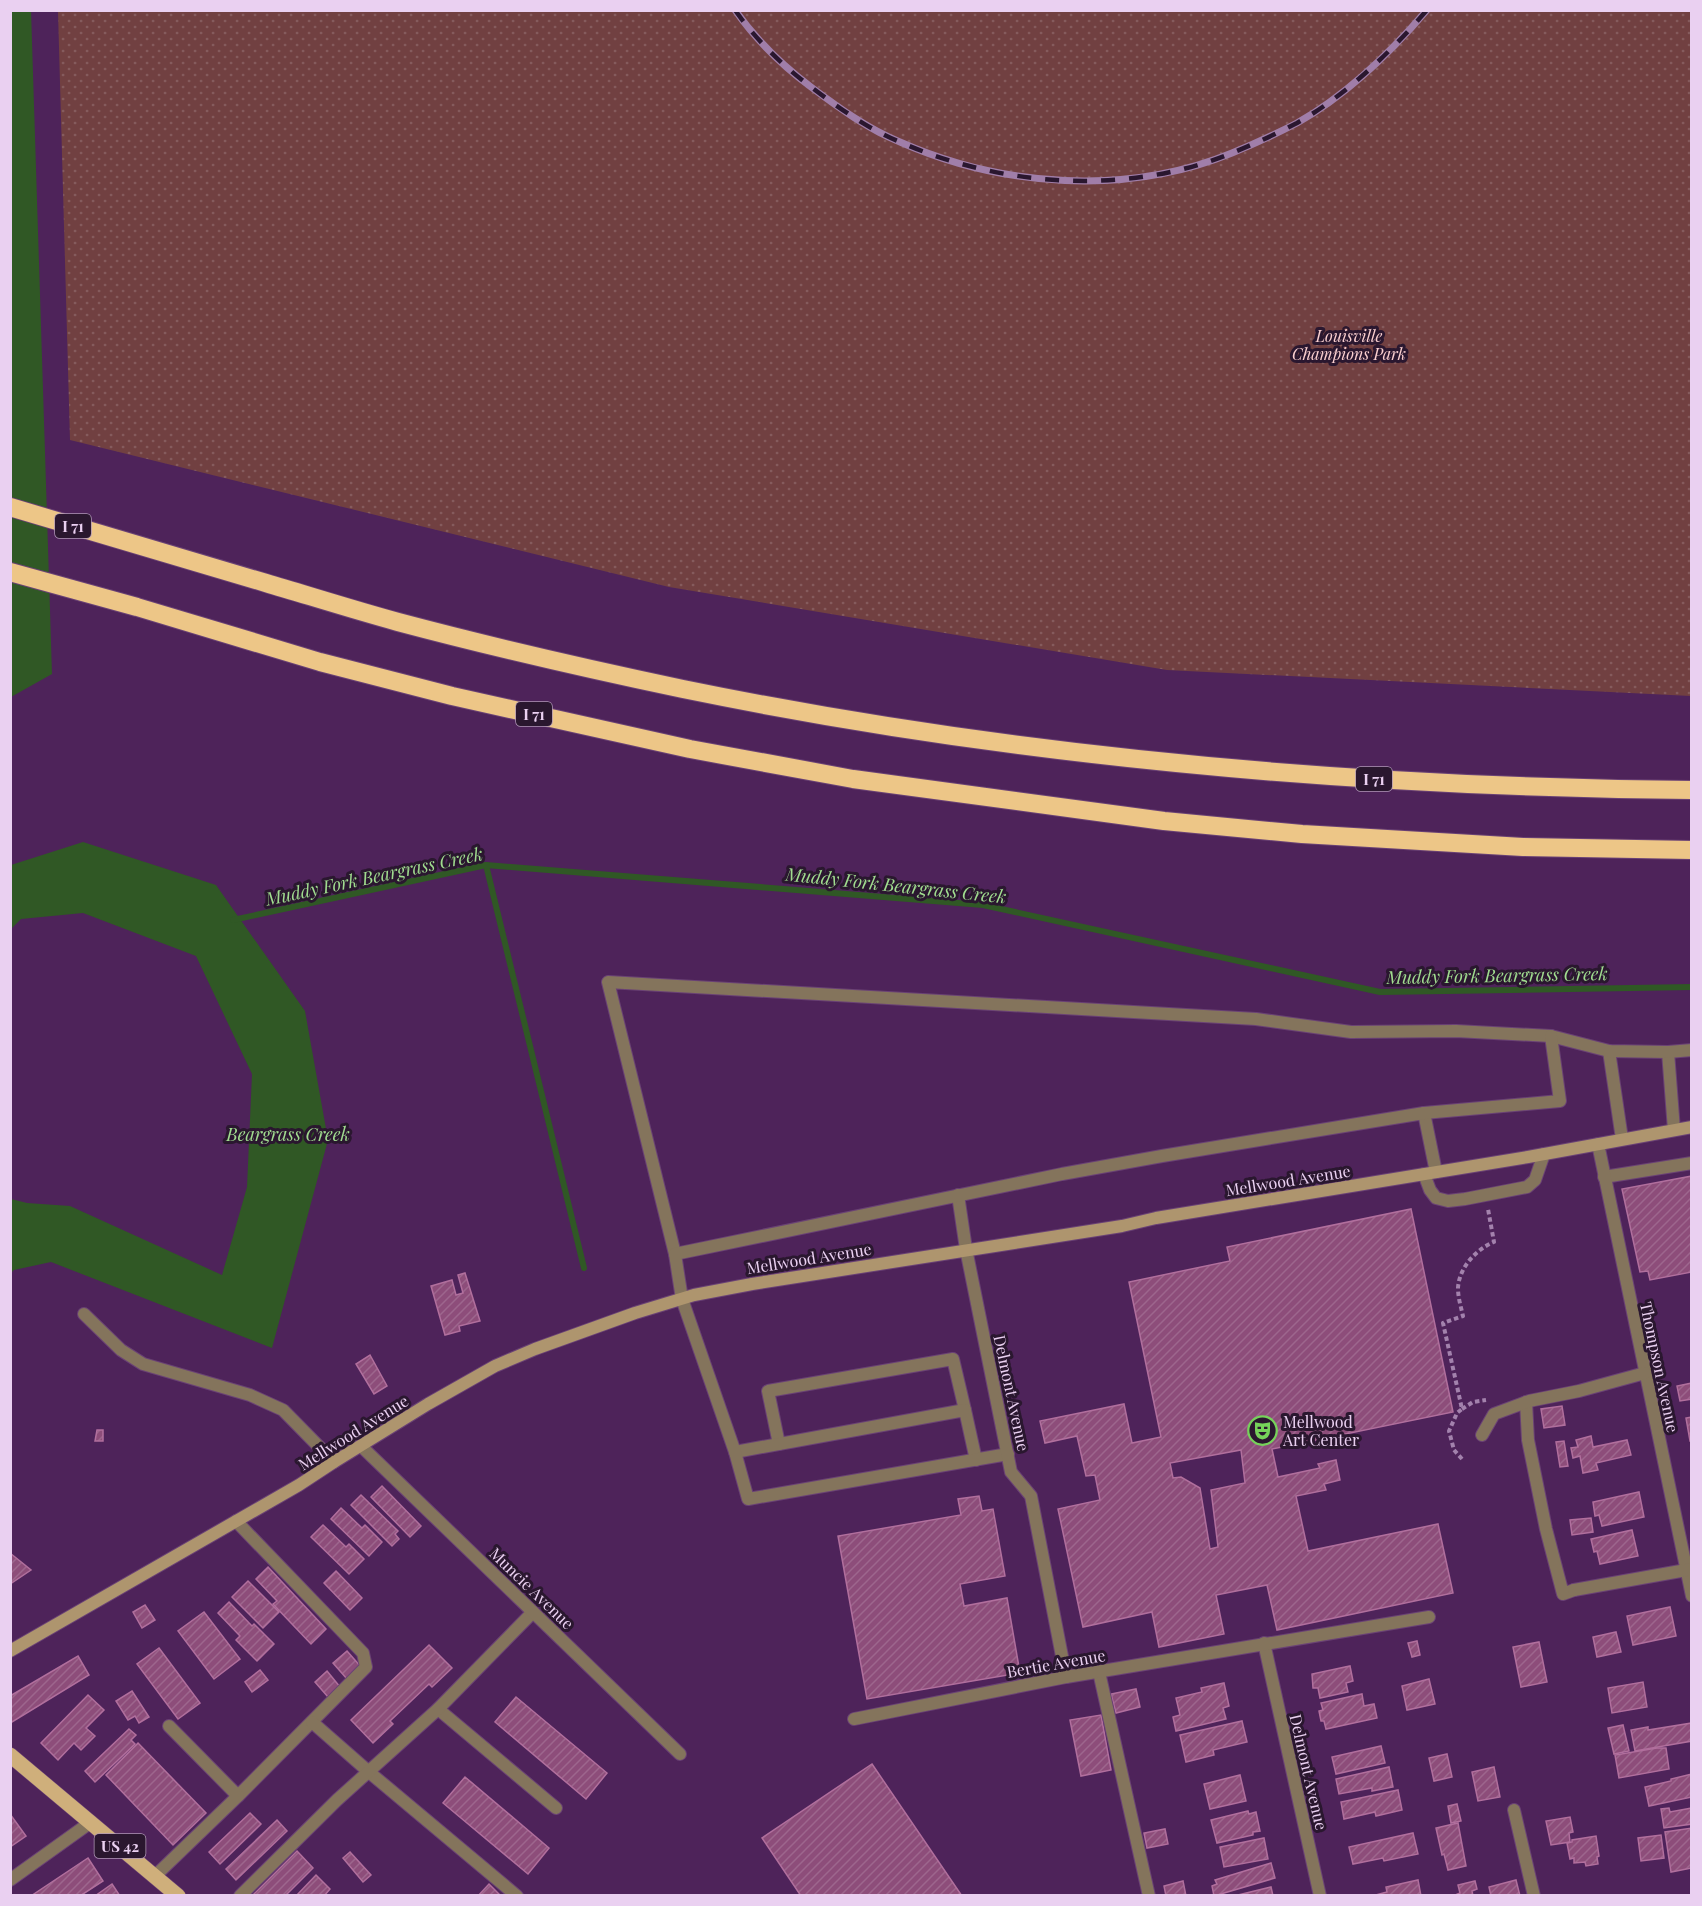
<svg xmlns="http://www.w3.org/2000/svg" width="1702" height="1906" viewBox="0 0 1702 1906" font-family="'Playfair Display',serif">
	<defs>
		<pattern id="grass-dots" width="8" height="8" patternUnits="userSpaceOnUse" patternTransform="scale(1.5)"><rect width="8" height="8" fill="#714041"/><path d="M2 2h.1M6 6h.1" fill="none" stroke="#855b5d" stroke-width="1.8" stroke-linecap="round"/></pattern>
		<pattern id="building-hatch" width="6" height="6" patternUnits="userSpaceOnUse" patternTransform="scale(1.5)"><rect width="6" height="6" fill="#8d4d7a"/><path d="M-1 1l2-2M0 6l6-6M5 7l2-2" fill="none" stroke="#9d668d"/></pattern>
	</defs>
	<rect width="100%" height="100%" fill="#4e235a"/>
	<path fill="url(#grass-dots)" d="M58,11H1691V696L1167,670L669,587L70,440Z"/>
	<g fill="#305825">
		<path d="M31,10L52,674L11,697L10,11Z"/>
		<path d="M83,842L216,885L305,1011L328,1140L272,1348L51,1262L14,1270L11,1273V1199L27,1203L70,1206L222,1275L247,1187L252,1074L196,956L83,913L21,919L11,929V865Z"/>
	</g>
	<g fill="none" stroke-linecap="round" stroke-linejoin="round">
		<g stroke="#305825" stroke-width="6">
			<path d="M486,865L584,1268"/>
			<path d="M233,920L486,865L983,905L1380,992L1692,987"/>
		</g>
	</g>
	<g fill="url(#building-hatch)" stroke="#b16f9d" stroke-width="1.5" fill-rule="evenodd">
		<path d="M1692,1176V1272L1650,1280L1648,1271L1640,1272L1622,1189Z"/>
		<path d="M1411,1209L1453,1412L1272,1449L1278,1477L1320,1468L1318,1464L1336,1460L1340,1480L1324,1484L1326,1490L1296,1496L1308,1551L1438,1524L1453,1593L1277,1630L1267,1585L1216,1595L1224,1634L1159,1647L1152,1612L1083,1627L1058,1509L1100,1500L1095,1475L1086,1476L1077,1436L1045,1443L1040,1421L1124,1404L1132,1443L1161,1437L1129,1282L1230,1261L1227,1247ZM1241,1450L1245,1483L1211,1490L1218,1547L1210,1549L1200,1488L1181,1477L1173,1478L1170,1463Z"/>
		<path d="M465,1273L480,1321L459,1326L460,1331L445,1335L431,1286L452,1280L456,1295L463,1293L458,1275Z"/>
		<path d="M370,1355L387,1386L374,1394L356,1364Z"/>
		<path d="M1692,1383V1399L1680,1401L1677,1386Z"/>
		<path d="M1562,1406L1565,1425L1544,1428L1541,1409Z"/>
		<path d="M1692,1417V1440L1690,1441L1686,1418Z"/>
		<path d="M97,1430H103V1441H95Z"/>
		<path d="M1591,1436L1593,1447L1627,1440L1631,1455L1596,1463L1598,1470L1583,1473L1580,1456L1573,1458L1571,1448L1578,1447L1576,1440Z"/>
		<path d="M1564,1441L1568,1466L1560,1467L1556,1442Z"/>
		<path d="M382,1486L421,1526L410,1537L371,1497Z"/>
		<path d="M1639,1492L1644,1517L1602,1526L1599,1515L1595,1516L1593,1502Z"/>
		<path d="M361,1495L398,1531L395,1534L399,1539L392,1546L351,1505Z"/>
		<path d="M979,1496L982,1511L993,1509L1005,1576L960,1584L964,1606L1007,1598L1020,1673L867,1699L838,1536L961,1515L958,1499Z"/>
		<path d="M341,1508L362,1528L365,1525L382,1542L369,1556L331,1519Z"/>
		<path d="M1591,1518L1593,1532L1572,1535L1570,1520Z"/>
		<path d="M323,1525L346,1547L349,1544L364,1559L349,1574L311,1537Z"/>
		<path d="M1632,1530L1638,1556L1600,1564L1597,1551L1594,1552L1591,1539Z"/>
		<path d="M10,1553L31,1570L10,1584Z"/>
		<path d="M268,1567L326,1629L311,1644L273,1604L277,1601L256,1579Z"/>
		<path d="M336,1571L362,1598L350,1610L324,1583Z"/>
		<path d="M248,1581L279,1612L263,1628L232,1597Z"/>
		<path d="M229,1602L252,1626L254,1624L274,1644L257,1661L236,1640L240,1636L218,1613Z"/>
		<path d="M145,1605L155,1620L142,1628L133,1612Z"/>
		<path d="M1670,1607L1676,1636L1633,1645L1627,1616Z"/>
		<path d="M204,1612L240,1659L214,1679L178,1631Z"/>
		<path d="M1616,1632L1621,1652L1597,1657L1593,1637Z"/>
		<path d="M1417,1641L1420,1655L1412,1657L1408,1643Z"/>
		<path d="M1539,1642L1547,1682L1521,1687L1513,1647Z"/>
		<path d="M429,1645L452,1668L432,1687L429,1684L390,1721L393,1724L373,1743L351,1720Z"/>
		<path d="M159,1648L200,1703L178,1719L137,1664Z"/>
		<path d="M347,1651L361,1667L347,1679L333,1663Z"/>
		<path d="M78,1656L89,1675L12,1722L10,1719V1696Z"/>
		<path d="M1350,1666L1353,1681L1346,1683L1348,1692L1320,1698L1318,1688H1313L1312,1674Z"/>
		<path d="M260,1670L268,1680L252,1692L245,1682Z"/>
		<path d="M327,1671L340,1687L328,1697L315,1682Z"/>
		<path d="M1429,1679L1435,1704L1407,1710L1402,1686Z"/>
		<path d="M1643,1682L1647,1707L1612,1713L1608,1688Z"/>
		<path d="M1224,1683L1229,1706L1223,1708L1226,1719L1176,1731L1173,1717L1180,1715L1176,1698L1202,1692L1201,1688Z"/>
		<path d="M1136,1689L1140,1707L1116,1713L1111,1694Z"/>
		<path d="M132,1691L149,1717L139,1723L135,1716L128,1720L116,1701Z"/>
		<path d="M1362,1694L1364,1706L1374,1704L1377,1718L1326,1729L1324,1721H1321L1319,1711L1323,1710L1321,1703Z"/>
		<path d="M88,1695L104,1710L86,1728L95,1736L81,1750L74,1743L58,1760L41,1743Z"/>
		<path d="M516,1697L607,1773L586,1799L495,1722Z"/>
		<path d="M1101,1715L1111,1770L1081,1776L1070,1720Z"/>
		<path d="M1242,1721L1247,1742L1213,1750L1214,1755L1186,1762L1180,1735Z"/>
		<path d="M1692,1723V1741L1635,1751L1631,1730L1648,1727V1730Z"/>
		<path d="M1623,1725L1629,1751L1614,1754L1608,1728Z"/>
		<path d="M129,1729L136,1735L131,1740L135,1744L95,1782L85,1771Z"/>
		<path d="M138,1743L206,1813L173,1845L106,1775Z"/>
		<path d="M1381,1746L1385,1763L1336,1774L1332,1757Z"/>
		<path d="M1657,1748H1666L1669,1769L1619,1778L1615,1755Z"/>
		<path d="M1447,1754L1452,1777L1434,1781L1429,1758Z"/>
		<path d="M872,1764L962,1896H801L762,1838Z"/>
		<path d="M1389,1767L1393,1787L1372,1791V1788L1339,1794L1336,1779Z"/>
		<path d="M1494,1767L1500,1797L1478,1801L1472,1772Z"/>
		<path d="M1692,1774V1797L1649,1806L1645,1787L1671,1781V1779Z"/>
		<path d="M1240,1775L1246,1801L1210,1809L1204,1784Z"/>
		<path d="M465,1777L549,1848L528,1874L443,1803Z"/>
		<path d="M1398,1790L1402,1810L1376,1816L1375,1812L1344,1819L1341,1802Z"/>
		<path d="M1457,1804L1461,1821L1451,1823L1448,1806Z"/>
		<path d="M1669,1808L1670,1812L1692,1808V1824L1664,1828L1661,1809Z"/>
		<path d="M1248,1811L1249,1814L1256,1812L1260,1831L1253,1832V1835L1217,1843L1211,1820Z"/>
		<path d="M250,1813L261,1824L220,1864L209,1852Z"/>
		<path d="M10,1814L26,1836L10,1847Z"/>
		<path d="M1570,1817L1573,1832L1569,1833L1570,1842L1551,1845L1546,1821Z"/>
		<path d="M277,1820L287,1831L236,1880L226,1869Z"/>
		<path d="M1458,1823L1466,1866L1448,1870L1444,1854L1442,1855L1436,1828Z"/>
		<path d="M1692,1828V1868L1671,1872L1665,1832Z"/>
		<path d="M1165,1829L1168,1844L1147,1848L1144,1833Z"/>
		<path d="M1413,1833L1418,1854L1384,1861L1383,1858L1353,1864L1349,1847Z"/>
		<path d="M1661,1835L1664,1858L1641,1861L1638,1838Z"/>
		<path d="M1596,1836L1599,1856L1597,1857L1598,1864L1586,1866L1585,1862L1574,1863V1858L1570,1859L1567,1843L1572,1842V1840Z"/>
		<path d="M1264,1838L1268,1859L1224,1867L1220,1847Z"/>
		<path d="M297,1851L313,1868L285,1896H252Z"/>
		<path d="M350,1852L371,1875L363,1882L343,1858Z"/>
		<path d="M88,1858L103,1881L80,1896H31Z"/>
		<path d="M1271,1863L1275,1878L1214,1896L1212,1886L1217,1884L1215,1880Z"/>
		<path d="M316,1875L330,1889L324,1896H296Z"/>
		<path d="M1418,1880L1421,1896H1372L1387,1892L1386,1887Z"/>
		<path d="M1516,1880L1520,1896H1491L1489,1887Z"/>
		<path d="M1183,1881L1186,1896H1166L1164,1886Z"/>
		<path d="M1475,1881L1477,1889L1472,1891L1473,1896H1453L1460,1893L1458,1885Z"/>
		<path d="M112,1884L120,1896H95Z"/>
		<path d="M489,1884L500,1895L478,1896Z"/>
		<path d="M1271,1887L1273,1896H1234Z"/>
	</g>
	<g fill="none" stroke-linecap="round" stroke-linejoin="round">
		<defs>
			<g id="lane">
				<path d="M1609,1051L1622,1139"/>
				<path d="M1668,1052L1674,1130"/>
				<path d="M1424,1113L1436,1172"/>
				<path d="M1424,1174L1430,1190L1436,1198L1448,1201L1465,1199L1527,1187L1535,1180L1544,1154"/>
				<path d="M1604,1177L1692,1163"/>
				<path d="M958,1195L966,1249"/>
				<path d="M675,1254L608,982L1256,1019L1351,1032L1456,1031L1551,1036L1609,1051L1668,1052L1692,1050"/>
				<path d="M84,1314L121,1350L143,1364L250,1395L283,1410L334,1462"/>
				<path d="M1526,1402L1528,1440L1546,1529L1563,1594L1574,1590"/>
				<path d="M779,1444L768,1391L953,1359L965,1410"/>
				<path d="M735,1452L965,1410L976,1460"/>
				<path d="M1008,1454L748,1499L735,1452L682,1299L675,1254L1062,1174L1162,1156L1424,1113L1560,1101L1551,1036"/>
				<path d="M236,1521L363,1653L366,1667L238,1796"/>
				<path d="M1099,1672L1149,1896"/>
				<path d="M438,1709L556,1808"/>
				<path d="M312,1722L369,1772L517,1896"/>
				<path d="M155,1876L238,1796L169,1726"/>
				<path d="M240,1896L337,1800L438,1709L533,1612"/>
			</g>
			<g id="street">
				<path d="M1598,1144L1692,1596"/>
				<path d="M966,1249L1011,1472L1031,1496L1066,1677"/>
				<path d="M1482,1435L1494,1414L1529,1401L1579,1391L1645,1373"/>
				<path d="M361,1446L680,1754"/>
				<path d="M1574,1590L1692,1569"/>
				<path d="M1264,1643L1320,1896"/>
				<path d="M854,1719L1066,1677L1429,1617"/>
				<path d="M1514,1810L1534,1896"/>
				<path d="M10,1880L91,1822"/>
			</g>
			<path id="secondary" d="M10,1651L299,1485L334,1462L428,1404L495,1366L535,1349L635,1313L694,1295L752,1284L1122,1226L1156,1218L1528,1157L1692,1127"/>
			<path id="primary" d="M10,1755L178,1896"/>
			<g id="highway">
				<path d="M10,507C96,532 181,558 266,583C310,596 354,610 398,622C492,647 588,669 683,689C1014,757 1354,787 1692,790"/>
				<path d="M10,572L137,607L320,662L452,696L690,749L853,779L1164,821L1302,834L1523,847L1692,850"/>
			</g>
		</defs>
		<use href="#lane" stroke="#6a4275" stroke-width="14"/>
		<use href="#street" stroke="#6a4275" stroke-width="14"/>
		<use href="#secondary" stroke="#6a4275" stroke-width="14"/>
		<use href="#primary" stroke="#6a4275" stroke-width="16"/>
		<use href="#highway" stroke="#6a4275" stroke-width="20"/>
		<g stroke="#a382ad" stroke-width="4" stroke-dasharray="4.5 3" stroke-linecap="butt">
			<path d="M1462,1409L1473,1402L1486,1400"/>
			<path d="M1462,1459L1454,1450L1449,1431L1457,1413L1462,1409L1443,1323L1463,1316C1461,1307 1458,1298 1458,1288C1459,1268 1476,1249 1494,1242L1488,1209"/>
		</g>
		<use href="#lane" stroke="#84745c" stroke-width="12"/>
		<use href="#street" stroke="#84745c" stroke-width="12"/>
		<use href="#secondary" stroke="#ae956e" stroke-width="12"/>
		<use href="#primary" stroke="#cfaf7b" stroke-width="15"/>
		<use href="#highway" stroke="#edc687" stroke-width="18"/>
		<defs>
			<path id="rail" d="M735,10C756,40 783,66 811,87C839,108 868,129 900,142C1002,187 1127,196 1232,153C1254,144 1276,134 1297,123C1345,96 1391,52 1427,10"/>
		</defs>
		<use href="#rail" stroke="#a07ea9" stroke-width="7"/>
		<use href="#rail" stroke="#2a172f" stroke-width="4.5" stroke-dasharray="14" stroke-linecap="butt"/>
	</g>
	<defs>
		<symbol id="theatre-ring" viewBox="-11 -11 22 22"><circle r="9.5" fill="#2a172f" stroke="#76d25a" stroke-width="1.5"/><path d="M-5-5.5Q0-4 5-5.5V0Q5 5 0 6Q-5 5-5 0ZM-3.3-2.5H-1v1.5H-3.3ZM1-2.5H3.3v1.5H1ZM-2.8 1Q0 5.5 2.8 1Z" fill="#76d25a"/></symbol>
	</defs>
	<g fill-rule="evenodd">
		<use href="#theatre-ring" x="1246" y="1414" width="33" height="33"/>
	</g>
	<g text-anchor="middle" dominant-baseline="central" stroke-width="6" stroke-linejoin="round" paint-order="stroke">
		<g fill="#2a172f" stroke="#b098b7" stroke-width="1.5">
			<rect x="55" y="514" width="36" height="24" rx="4.5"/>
			<rect x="516" y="702" width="36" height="24" rx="4.5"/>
			<rect x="1356" y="767" width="36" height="24" rx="4.5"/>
			<rect x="94.5" y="1834" width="51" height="24" rx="4.5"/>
		</g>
		<g font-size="15" font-weight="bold" fill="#ead0f1">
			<text x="73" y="526">I 71</text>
			<text x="534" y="714">I 71</text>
			<text x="1374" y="779">I 71</text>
			<text x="120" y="1846">US 42</text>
		</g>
		<g font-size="16" font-style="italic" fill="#fbd0d0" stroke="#2a172f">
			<text x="1349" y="335">Louisville<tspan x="1349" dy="18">Champions Park</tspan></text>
		</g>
		<g font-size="16" fill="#ead0f1" stroke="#2a172f">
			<text transform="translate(1288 1180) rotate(-9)">Mellwood Avenue</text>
			<text transform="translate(809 1258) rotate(-9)">Mellwood Avenue</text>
			<text transform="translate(1660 1367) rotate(78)">Thompson Avenue</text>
			<text transform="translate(1012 1393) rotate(78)">Delmont Avenue</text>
			<text transform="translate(353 1432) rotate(-32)">Mellwood Avenue</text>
			<text transform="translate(532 1588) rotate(44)">Muncie Avenue</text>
			<text transform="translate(1056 1663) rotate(-10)">Bertie Avenue</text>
			<text transform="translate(1309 1772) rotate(77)">Delmont Avenue</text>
		</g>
		<g font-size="16" fill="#ead0f1" stroke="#2a172f" text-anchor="start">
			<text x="1283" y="1421">Mellwood<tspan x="1283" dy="18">Art Center</tspan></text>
		</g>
		<g font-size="18" font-style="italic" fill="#a0dc8f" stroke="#2a172f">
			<text transform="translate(374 876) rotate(-12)">Muddy Fork Beargrass Creek</text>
			<text transform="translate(896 885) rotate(6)">Muddy Fork Beargrass Creek</text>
			<text transform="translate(1497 975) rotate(-1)">Muddy Fork Beargrass Creek</text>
			<text x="288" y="1134">Beargrass Creek</text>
		</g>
	</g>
	<rect width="1702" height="1906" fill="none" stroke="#ead0f1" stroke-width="24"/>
</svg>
